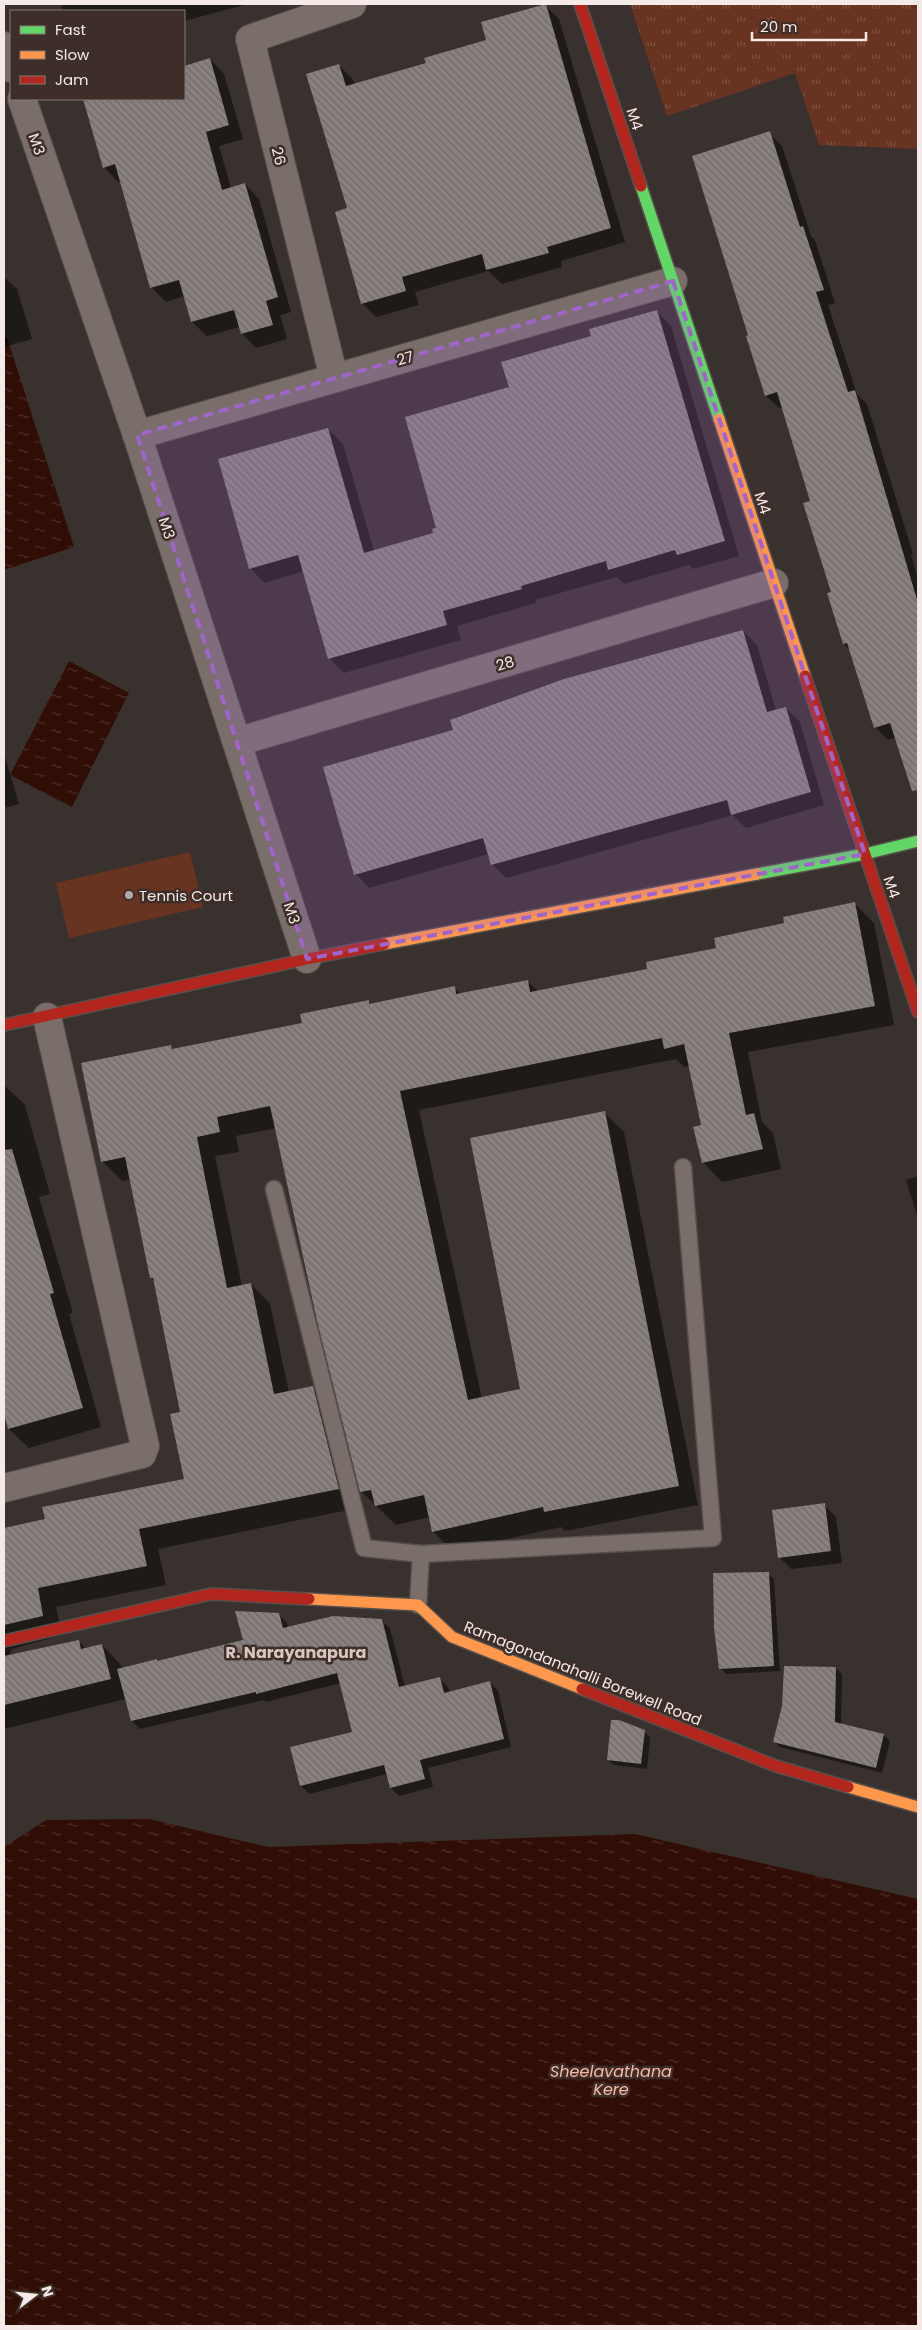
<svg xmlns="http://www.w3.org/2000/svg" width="922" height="2330" viewBox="0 0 922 2330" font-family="Poppins,sans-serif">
	<defs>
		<pattern id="grass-tufts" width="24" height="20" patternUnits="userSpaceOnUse" patternTransform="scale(1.25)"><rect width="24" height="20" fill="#693321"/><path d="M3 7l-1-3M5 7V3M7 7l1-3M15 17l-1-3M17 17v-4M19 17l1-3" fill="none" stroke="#7f5141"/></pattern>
		<pattern id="water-ripples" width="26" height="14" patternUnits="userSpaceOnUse" patternTransform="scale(1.25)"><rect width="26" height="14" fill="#300e05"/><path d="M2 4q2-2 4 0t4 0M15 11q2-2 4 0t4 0" fill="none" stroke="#4f3129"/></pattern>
		<pattern id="building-back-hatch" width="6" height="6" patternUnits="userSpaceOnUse" patternTransform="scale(1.25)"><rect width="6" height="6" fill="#89817f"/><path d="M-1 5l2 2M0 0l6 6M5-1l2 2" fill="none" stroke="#706968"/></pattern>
	</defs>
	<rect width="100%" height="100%" fill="#39312e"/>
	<path fill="url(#grass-tufts)" d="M630,4H918V149L819,145L795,73L667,116Z"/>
	<path fill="#693321" d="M190,852L203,907L69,938L56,883Z"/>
	<g fill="url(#water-ripples)">
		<path d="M7,337L74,547L4,570V338Z"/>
		<path d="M69,661L129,693L72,807L10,775Z"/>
		<path d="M149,1819L268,1847L635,1834L918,1899V2326H4V1847L46,1820Z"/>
	</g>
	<g fill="#0007">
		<path d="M61,4H248L184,21V11H63Z"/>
		<path d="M545,5L559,19L625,242L561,261L562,267L502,284L488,271L415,292L419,305L376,317L362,303L348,209L339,65L353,80L355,85L427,64L488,41Z"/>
		<path d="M210,59L224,74L243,139L219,146L231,188L245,184L259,199L291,312L280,315L287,339L256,348L242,333L240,327L207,336L192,322L185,296L166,302L151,287L121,181L118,182L104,167L84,99H184V67Z"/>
		<path d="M769,133L782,146L811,236L815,240L835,303L828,305L857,394L867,404L913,554L911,555L918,579V792L911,784L896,737L888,740L875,727L851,652L844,644L811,502L783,407L779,408L766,396L749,336Z"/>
		<path d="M4,277L17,289L32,339L4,347Z"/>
		<path d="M656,311L671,326L739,556L693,569L689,565L624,584L617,577L535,600L536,603L457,626L461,640L344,673L329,658L304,571L265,583L250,568L328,429L343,444L374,551L434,534L510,388L593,337Z"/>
		<path d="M743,631L757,645L776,711L786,708L800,722L824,805L746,828L733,815L506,878L492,864L489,854L369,888L356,874L455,731Z"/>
		<path d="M4,753L19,804L4,808Z"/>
		<path d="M854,903L874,923L894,1025L748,1052L762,1122L773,1133L781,1169L722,1182L703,1162L702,1126L690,1066L684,1067L676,1059L419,1110L482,1399L521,1390L604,1112L624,1132L698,1505L565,1531L561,1527L452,1551L433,1531L430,1517L396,1525L361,1491L276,1128L236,1136L239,1152L215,1156L242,1286L251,1284L270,1304L289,1392L313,1387L332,1407L358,1508L158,1549L166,1585L56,1607L62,1635L12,1649L8,1658L79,1641L86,1649L102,1645L121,1665L122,1669L158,1662L244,1641L278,1614L287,1623L288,1628L381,1620L390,1628L405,1687L440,1679L448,1687L450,1692L490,1682L498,1691L511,1747L428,1768L433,1787L399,1796L391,1788L387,1774L309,1794L301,1786L353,1733L341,1683L266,1702L264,1700L140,1729L132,1721L126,1699L4,1729V1529L46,1520L185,1480L182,1413L155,1282L151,1278L131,1179L122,1181L103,1162L171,1046L175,1050L303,1024L368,1001L371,1005L454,988L461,994L527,981L538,991L649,970Z"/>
		<path d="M4,1085L25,1105L50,1194L39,1197L73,1313L69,1314L101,1427L29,1448L9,1429L4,1409Z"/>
		<path d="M918,1176V1218L906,1180Z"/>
		<path d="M824,1505L836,1517L842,1563L791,1569L779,1557Z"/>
		<path d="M768,1574L774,1579L780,1671L726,1674L721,1668Z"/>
		<path d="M836,1668L842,1674L841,1725L884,1735L890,1741L882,1773L780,1747L774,1741Z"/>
		<path d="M644,1732L650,1737L647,1769L614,1765L608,1760Z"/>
	</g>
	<g fill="url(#building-back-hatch)">
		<path d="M546,4L611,228L547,247L549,253L486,270L482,254L402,277L406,291L361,304L335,212L347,208L306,74L339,64L346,86L426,63L424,58L486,40L481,22Z"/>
		<path d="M210,58L229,125L206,132L222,190L245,183L278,297L266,301L273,325L241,334L234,310L191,322L179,280L150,288L115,164L103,168L83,99H184V66Z"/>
		<path d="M770,131L800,227L803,226L824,290L816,292L848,392L855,390L918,603V790L912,791L890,723L874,728L847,643L843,644L827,593L831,592L803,503L810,501L777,392L765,396L746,336L748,335L692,156Z"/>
		<path d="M657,310L725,541L677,555L675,550L608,570L606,561L521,586L522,589L443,611L447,625L328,659L298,555L249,569L218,459L328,428L364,553L433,533L432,529L436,528L405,417L509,387L501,362L591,336L589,329Z"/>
		<path d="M743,630L767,712L786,707L811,792L731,815L727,800L491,865L483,838L354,875L323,767L453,730L450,720L564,679Z"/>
		<path d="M855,902L875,1006L729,1033L746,1115L754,1113L763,1149L702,1163L693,1127L701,1125L684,1044L664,1049L662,1038L400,1091L468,1400L520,1389L470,1138L605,1111L679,1486L544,1512L543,1507L432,1532L424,1495L375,1506L371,1490L360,1492L318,1325L270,1106L217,1117L220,1132L197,1137L227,1288L251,1283L274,1394L313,1386L339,1489L139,1529L147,1566L38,1588L43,1616L4,1625V1528L45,1519L42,1507L184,1479L170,1414L180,1412L153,1278H150L125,1157L101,1162L81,1063L171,1045L172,1049L302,1023L300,1014L369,1000V1004L455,986L456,994L528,980L530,992L647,969L646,962L716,948L714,938L784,923L783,917Z"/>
		<path d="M12,1149L54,1293L50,1294L83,1408L8,1429L4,1414V1150Z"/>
		<path d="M825,1503L831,1551L778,1558L772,1510Z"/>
		<path d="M769,1572L774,1666L719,1669L714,1628L713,1573Z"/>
		<path d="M235,1611L279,1613L283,1628L333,1616L382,1619L399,1687L440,1677L444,1693L490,1681L504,1739L420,1760L425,1779L390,1788L384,1765L300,1786L290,1747L352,1732L337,1673L256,1694V1692L131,1721L117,1669L157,1659V1661L243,1640Z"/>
		<path d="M79,1640L81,1649L102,1644L111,1679L4,1705V1656Z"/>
		<path d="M784,1666L836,1667L835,1722L884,1734L876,1768L773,1742L782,1706Z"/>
		<path d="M611,1720H619L645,1730L641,1764L607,1760Z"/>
	</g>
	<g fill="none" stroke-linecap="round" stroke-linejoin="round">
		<defs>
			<g id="lane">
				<path d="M274,1189L364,1548L421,1554L713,1538L683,1167"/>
				<path d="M418,1605L421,1554"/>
			</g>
			<g id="street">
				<path d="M4,46L11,68"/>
				<path d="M22,99L137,435L307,959"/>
				<path d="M334,378L250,39L352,4"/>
				<path d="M137,435L673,281"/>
				<path d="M237,742L774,583"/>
				<path d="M4,1488L142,1454L145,1446L47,1017"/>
			</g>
			<g id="fast">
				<path d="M641,186L719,419"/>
				<path d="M757,874L865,854L918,841"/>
			</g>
			<g id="slow">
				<path d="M719,419L805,676"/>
				<path d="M384,944L757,874"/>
				<path d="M309,1599L418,1605L452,1637L582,1689"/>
				<path d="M848,1787L918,1807"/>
			</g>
			<g id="jam">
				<path d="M580,4L641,186"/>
				<path d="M805,676L918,1012"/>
				<path d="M4,1025L307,959L384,944"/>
				<path d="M4,1641L211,1594L309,1599"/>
				<path d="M582,1689L776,1766L848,1787"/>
			</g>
		</defs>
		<use href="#lane" stroke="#564f4c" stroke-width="19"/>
		<use href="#street" stroke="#564f4c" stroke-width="30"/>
		<use href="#fast" stroke="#564f4c" stroke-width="14"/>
		<use href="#slow" stroke="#564f4c" stroke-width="14"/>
		<use href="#jam" stroke="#564f4c" stroke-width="14"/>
		<use href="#lane" stroke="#7a6e6a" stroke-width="16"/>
		<use href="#street" stroke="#7a6e6a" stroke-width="28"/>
		<use href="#fast" stroke="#63d668" stroke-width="11"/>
		<use href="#slow" stroke="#ff974d" stroke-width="11"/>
		<use href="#jam" stroke="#b3261e" stroke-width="11"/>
	</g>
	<path fill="#a065cb" fill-opacity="0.2" stroke="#a065cb" stroke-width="4" stroke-dasharray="10 6" stroke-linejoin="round" d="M673,281L865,854L307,959L137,435Z"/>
	<circle fill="#b3a9a6" stroke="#3e2e29" stroke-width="2" cx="129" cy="895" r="5"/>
	<g text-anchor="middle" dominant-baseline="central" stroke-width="5" stroke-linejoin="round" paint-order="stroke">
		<g font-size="15" fill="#f5eae7" stroke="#3e2e29">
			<text transform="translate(635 119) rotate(72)">M4</text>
			<text transform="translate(37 144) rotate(71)">M3</text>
			<text transform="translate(279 156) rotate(76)">26</text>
			<text transform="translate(405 358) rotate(-16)">27</text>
			<text transform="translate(763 503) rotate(72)">M4</text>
			<text transform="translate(167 528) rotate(72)">M3</text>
			<text transform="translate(505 663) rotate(-17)">28</text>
			<text transform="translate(892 887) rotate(71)">M4</text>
			<text transform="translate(292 913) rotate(72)">M3</text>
			<text transform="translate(583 1673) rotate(22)">Ramagondanahalli Borewell Road</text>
		</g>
		<g font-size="15" fill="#f5eae7" stroke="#3e2e29" text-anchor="start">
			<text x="139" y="895">Tennis Court</text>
		</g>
		<g font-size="16" font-weight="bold" fill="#dac5bf" stroke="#3e2e29">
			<text x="296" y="1652">R. Narayanapura</text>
		</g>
		<g font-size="16" font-style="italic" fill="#fab8a3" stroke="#3e2e29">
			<text x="611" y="2071">Sheelavathana<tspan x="611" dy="18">Kere</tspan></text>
		</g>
	</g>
	<rect width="922" height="2330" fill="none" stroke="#f5eae7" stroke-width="10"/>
	<rect x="10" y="10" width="175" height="90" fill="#3e2e29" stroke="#877975"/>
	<rect x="20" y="26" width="25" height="8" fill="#63d668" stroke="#877975"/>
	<text x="55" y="35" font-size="15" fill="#f5eae7">Fast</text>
	<rect x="20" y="51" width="25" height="8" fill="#ff974d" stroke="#877975"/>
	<text x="55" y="60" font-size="15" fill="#f5eae7">Slow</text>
	<rect x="20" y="76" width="25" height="8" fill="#b3261e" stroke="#877975"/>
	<text x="55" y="85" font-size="15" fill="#f5eae7">Jam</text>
	<g transform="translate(35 2295) rotate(74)" stroke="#3e2e29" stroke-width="4" paint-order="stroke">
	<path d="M0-4L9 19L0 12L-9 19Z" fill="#f5eae7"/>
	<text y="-8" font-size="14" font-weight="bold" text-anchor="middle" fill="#f5eae7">N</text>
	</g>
	<path d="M752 32v8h114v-8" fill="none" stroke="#f5eae7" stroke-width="2.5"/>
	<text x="760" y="32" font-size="15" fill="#f5eae7" stroke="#3e2e29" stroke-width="4" paint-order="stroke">20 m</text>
</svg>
